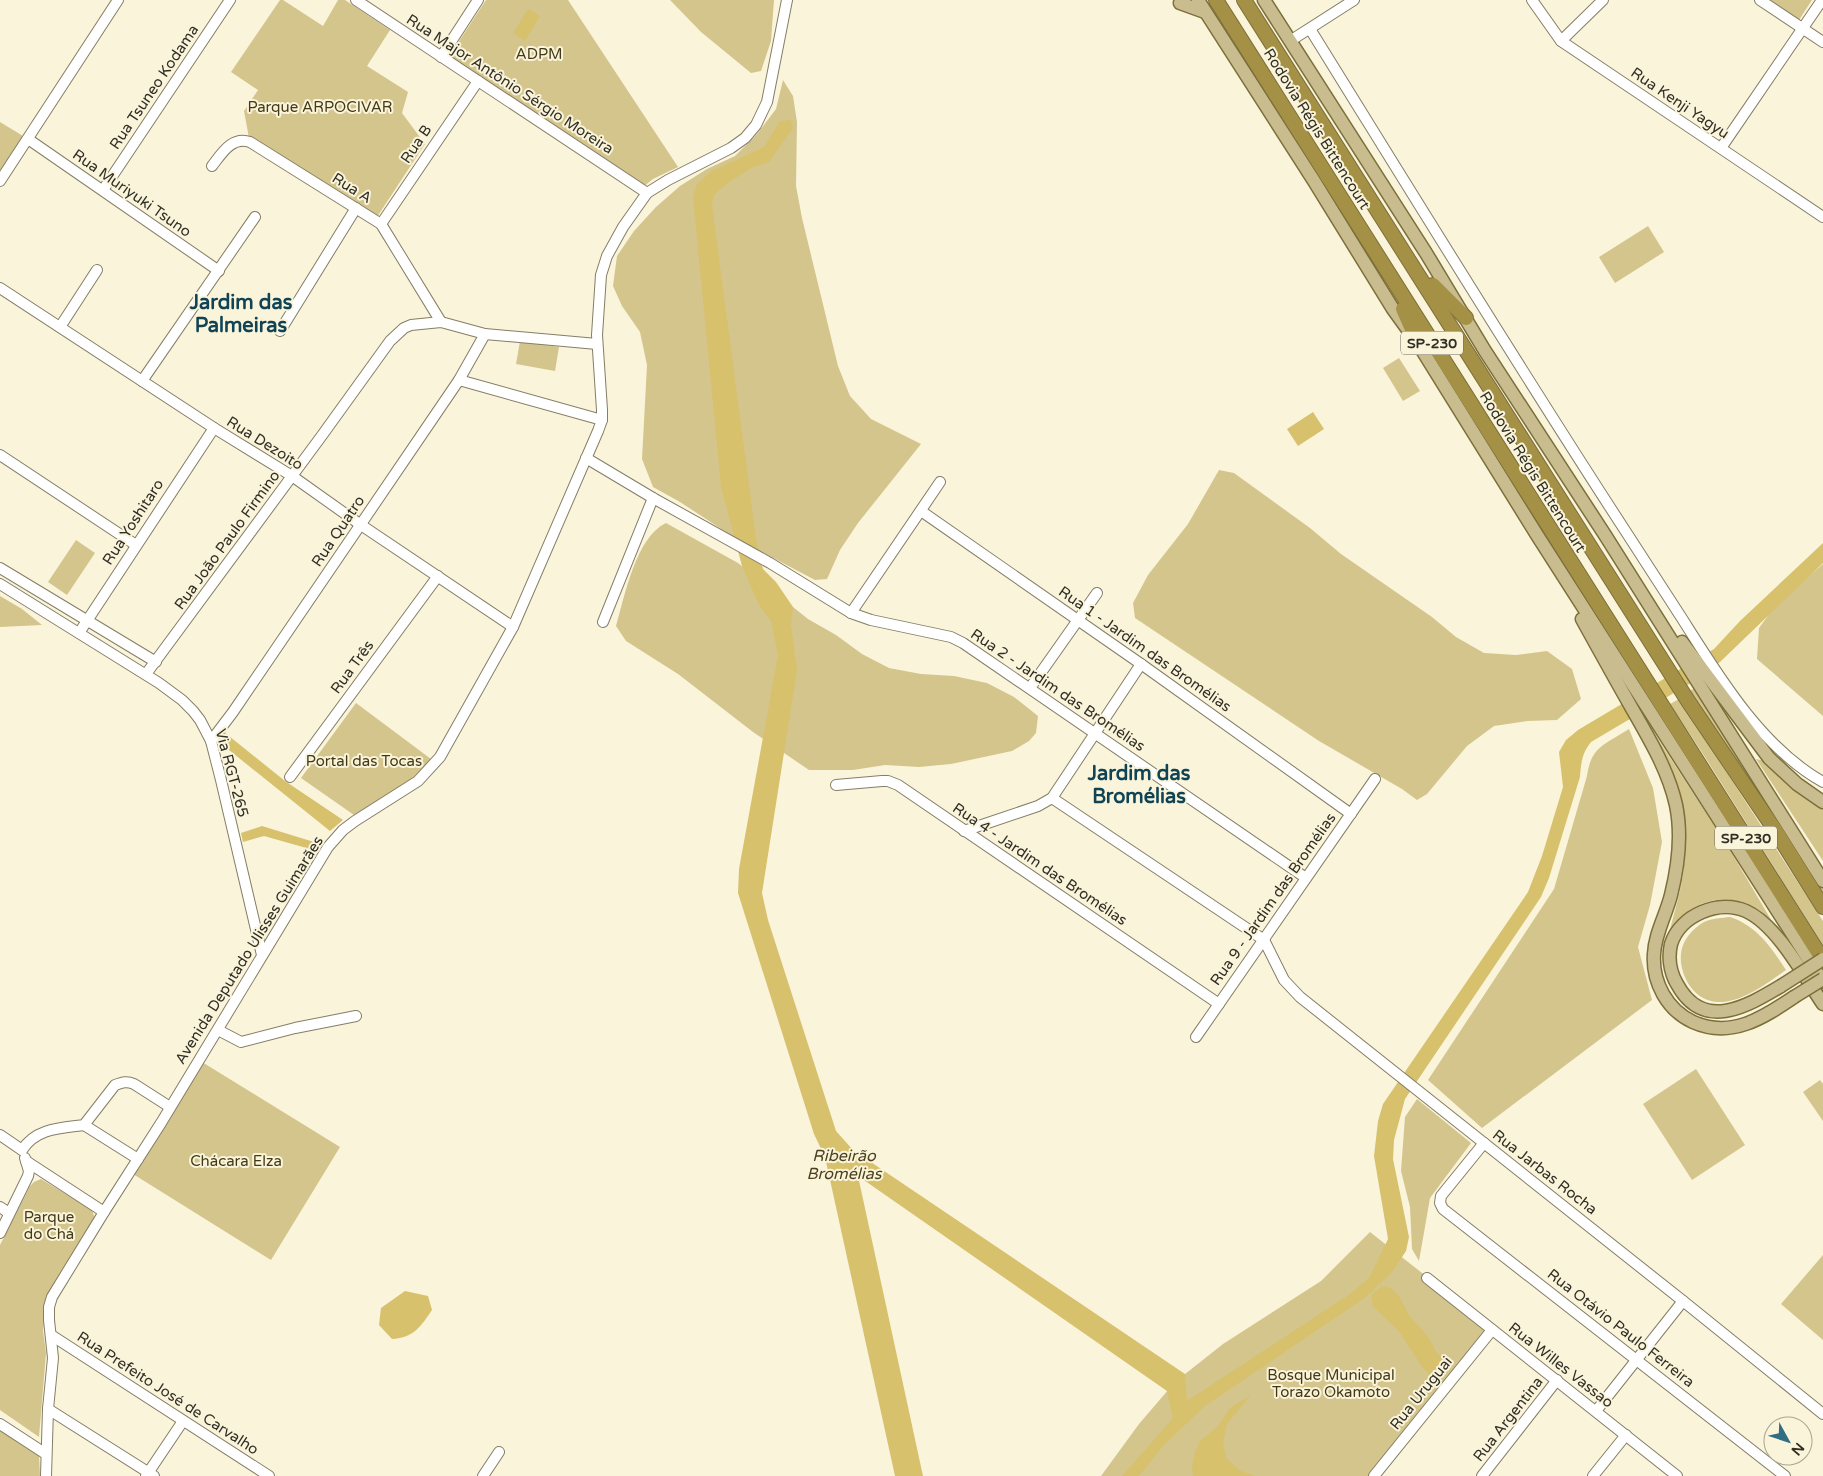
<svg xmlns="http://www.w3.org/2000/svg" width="1823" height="1476" viewBox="0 0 1823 1476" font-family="'Varela Round',sans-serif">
	<rect width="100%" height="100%" fill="#faf4db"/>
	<g fill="#d4c58d">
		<path d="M280,0H283L323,26L338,0H345L390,30L367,66L408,92L402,113L425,144L377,217L249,138L244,111L258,90L231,72Z"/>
		<path d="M486,0H568L678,167L653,179L643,187L448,58Z"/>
		<path d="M670,0H774L771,41L761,71L751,73L701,32Z"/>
		<path d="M1769,0H1812L1799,20Z"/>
		<path d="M783,80L793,96L797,122L796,186L802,218L838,366L850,396L871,419L921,444L858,523L840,550L827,579L815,580L732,536L680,502L653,487L642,459L647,365L640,332L622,306L613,286L617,256L634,231L656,207L680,186L707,169L735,156L757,134L776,109Z"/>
		<path d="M0,122L23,136L0,171Z"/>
		<path d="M1648,226L1664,252L1615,283L1599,257Z"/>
		<path d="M520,341L559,347L555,371L516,364Z"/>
		<path d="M1399,358L1420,391L1403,401L1383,368Z"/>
		<path d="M1219,470L1234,473L1310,528L1341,554L1432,617L1456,637L1484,653L1516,655L1547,651L1572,669L1581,699L1557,720L1527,721L1494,726L1467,746L1427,794L1417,800L1402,789L1319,741L1135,618L1133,603L1148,575L1188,524Z"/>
		<path d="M666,523L738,563L808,619L836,635L862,654L889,668L921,674L954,676L987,683L1014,697L1038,716L1036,733L1029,741L1012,751L951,764L919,767L885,765L853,770H809L753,732L678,674L626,641L616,626C625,595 636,537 666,523Z"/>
		<path d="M76,540L95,553L67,595L48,582Z"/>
		<path d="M1823,564V716L1757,659L1759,628L1777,603Z"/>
		<path d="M0,596L22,609L42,625L0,627Z"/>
		<path d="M1696,687L1823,886V901L1690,691Z"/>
		<path d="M1679,699L1823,921V945L1703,754L1670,704Z"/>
		<path d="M356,703L431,759C411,784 382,799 354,815L301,778Z"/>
		<path d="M1629,729L1653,788L1662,842L1650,905L1638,947L1652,1000L1482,1128L1428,1080L1554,889L1587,776C1591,746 1606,744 1629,729Z"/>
		<path d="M1654,733L1728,847L1773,923C1769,919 1764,913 1759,910C1736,893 1699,897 1681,918C1676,923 1673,929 1669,934C1674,912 1682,889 1684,866C1689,818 1672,776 1654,733Z"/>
		<path d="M1756,759L1765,761L1823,808V861Z"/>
		<path d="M1730,917C1757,926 1771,947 1786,970C1767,983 1742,1003 1717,1002C1692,1001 1676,970 1682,948C1685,937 1695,927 1704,922C1712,918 1722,918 1730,917Z"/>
		<path d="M202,1062L340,1147L271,1260L133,1174Z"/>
		<path d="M1696,1069L1745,1145L1692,1180L1643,1104Z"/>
		<path d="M1820,1080L1823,1084V1121L1803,1092Z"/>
		<path d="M1417,1099L1471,1143L1430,1198L1419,1261L1412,1249L1410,1207L1401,1171L1405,1117Z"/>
		<path d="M41,1179L92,1210L95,1219L47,1296L43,1330L46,1353L39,1437L0,1410V1245L30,1186L34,1182Z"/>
		<path d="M1370,1232L1493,1329L1376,1476H1101L1139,1424L1175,1382L1223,1344L1321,1281Z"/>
		<path d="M1823,1255V1340L1781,1304Z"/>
		<path d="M0,1429L39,1455L40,1476H0Z"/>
	</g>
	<g fill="#d7c16d">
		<path d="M528,9L540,16L525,41L513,33Z"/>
		<path d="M791,120L793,128L769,162L751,168L728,183L714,195L712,205L756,538L763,569L776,582L793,607L791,625L797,670L762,893L768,920L836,1131L853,1150L1185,1374L1187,1401L1350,1294L1369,1278L1388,1239L1374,1156L1378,1121L1383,1104L1528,892L1542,856L1563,787L1559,752L1566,740L1578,730L1714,649L1740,621L1823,543V563L1720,662L1689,684L1591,742C1582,753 1581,763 1580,777L1549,878L1541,897L1405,1099L1394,1140L1393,1159L1409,1237L1406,1251L1393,1271L1366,1297L1205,1406L1164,1445L1139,1476H1122L1173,1418L1167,1391L858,1176L923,1476H895L825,1157L814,1134L738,893L739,869L778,655L771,621L759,605L742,566L721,487L693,197L697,184L712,171L764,147L780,121Z"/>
		<path d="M1313,412L1324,429L1298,446L1287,429Z"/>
		<path d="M224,732L285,781L343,820L330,831L219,742Z"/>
		<path d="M262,826L314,842L310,849L264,836L243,842L241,833Z"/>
		<path d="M1382,1286L1391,1288L1399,1296L1410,1317L1420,1327L1430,1340L1436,1352L1442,1358L1439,1371L1430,1375L1423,1368L1398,1330L1373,1307L1371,1295Z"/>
		<path d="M405,1291L428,1296L432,1310C421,1326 414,1338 392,1339L379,1325L381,1308Z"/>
		<path d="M1251,1395L1227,1424L1223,1442L1226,1458L1241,1471L1256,1476H1193L1192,1468L1195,1452L1200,1441L1218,1426L1230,1408Z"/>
	</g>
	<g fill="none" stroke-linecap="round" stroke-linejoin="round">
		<defs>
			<g id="minor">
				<path d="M356,0L647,193"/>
				<path d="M1532,0L1561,41L1823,217"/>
				<path d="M1760,0L1823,42"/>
				<path d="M1310,29C1415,198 1519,368 1628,535C1646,563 1665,592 1683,620C1719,677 1762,748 1823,782"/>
				<path d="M1290,41L1354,0"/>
				<path d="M1561,41L1603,0"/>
				<path d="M441,57L478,0"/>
				<path d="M28,139L219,271"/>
				<path d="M1721,148L1822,0"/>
				<path d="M212,166C222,153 232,136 250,142L381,224L441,322"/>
				<path d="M0,181L118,0"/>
				<path d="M103,190L230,0"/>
				<path d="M381,224L478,81"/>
				<path d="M0,288L214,428L292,476L361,525L513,627"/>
				<path d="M60,327L97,270"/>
				<path d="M280,331L356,208"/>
				<path d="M459,380L602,420"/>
				<path d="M142,381L255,217"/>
				<path d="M0,455L136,545"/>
				<path d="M586,458L653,498L770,563L851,613L871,620L951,637L963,643L1306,878"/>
				<path d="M921,511L1141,664L1351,814"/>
				<path d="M0,568L156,662"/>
				<path d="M0,584L159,683L182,700L193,711L200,720L211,741L221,780L262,955"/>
				<path d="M851,613L940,482"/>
				<path d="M603,622L653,498"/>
				<path d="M79,633L214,428"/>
				<path d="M146,674L323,434L390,341L404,328L411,325L441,322L485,334L597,344"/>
				<path d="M1030,688L1097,593"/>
				<path d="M211,741L233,712L459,380L485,334"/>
				<path d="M290,777L438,576"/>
				<path d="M836,785L882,781H888L898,785L1219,1004"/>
				<path d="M1052,798L1264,940L1284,980L1300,997L1683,1301L1823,1414"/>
				<path d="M964,831L1038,806L1052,798L1141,664"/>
				<path d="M218,1030L241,1042L295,1028L356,1016"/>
				<path d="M1196,1037L1375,779"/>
				<path d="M84,1125L138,1159"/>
				<path d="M0,1135L22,1150"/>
				<path d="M1484,1143L1441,1196L1440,1203L1443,1209L1785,1476"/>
				<path d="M22,1150C36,1128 61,1128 84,1125L115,1085C123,1082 127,1081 134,1084L170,1107"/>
				<path d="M26,1161L104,1212"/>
				<path d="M0,1207L9,1213"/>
				<path d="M0,1233L28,1176L29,1171L25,1158"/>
				<path d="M1427,1278L1677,1476"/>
				<path d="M51,1335L269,1476"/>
				<path d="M48,1409L154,1476"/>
				<path d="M1596,1411L1683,1301"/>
				<path d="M0,1424L46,1454"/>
				<path d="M46,1476L48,1409L53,1358L49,1320V1307L52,1297L104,1212L161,1123L328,847L343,830L355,821L418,781L440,757L513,627L598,431L602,420V410L597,335L601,275L607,256L623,227L647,193L668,180L731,148L745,138L756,125L767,102L787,0"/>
				<path d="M146,1476L183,1421"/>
				<path d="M483,1476L499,1452"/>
				<path d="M1374,1476L1492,1330"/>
				<path d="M1482,1476L1557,1380"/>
				<path d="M1593,1476L1626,1435"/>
			</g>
			<g id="major">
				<path d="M1198,0L1314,181L1393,309L1419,345L1537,535L1823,982"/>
				<path d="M1264,0L1426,253L1485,351L1605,535L1823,881"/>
				<path d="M1180,3L1205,12"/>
				<path d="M1582,619C1598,648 1614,677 1630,705C1648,737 1668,769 1676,805C1682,834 1678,867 1671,895C1666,915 1655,933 1654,954C1652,982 1667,1010 1693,1022C1731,1039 1763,1018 1794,997"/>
				<path d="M1682,642L1769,758L1797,784L1823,802"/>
				<path d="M1781,986C1746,1007 1703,1032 1677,984C1670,972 1668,957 1671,944C1680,915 1719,899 1746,911C1777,925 1804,976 1823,1004"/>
			</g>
			<g id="highway">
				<path d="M1216,0L1823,960"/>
				<path d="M1244,0L1688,701L1775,830L1823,907"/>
				<path d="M1433,285L1466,318"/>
				<path d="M1403,309L1419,345"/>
			</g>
		</defs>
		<use href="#minor" stroke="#847e67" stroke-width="12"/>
		<use href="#major" stroke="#7c6f3a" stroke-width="15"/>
		<use href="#highway" stroke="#7c6f3a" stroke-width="16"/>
		<use href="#minor" stroke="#fff" stroke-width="10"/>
		<use href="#major" stroke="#c9bd8f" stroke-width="12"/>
		<use href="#highway" stroke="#a59145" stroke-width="14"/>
		<defs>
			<g id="major-bridge">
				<path d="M1781,986L1823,959"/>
				<path d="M1794,997L1823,979"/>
			</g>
		</defs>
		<use href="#major-bridge" stroke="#7c6f3a" stroke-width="15" stroke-linecap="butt"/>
		<use href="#major-bridge" stroke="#c9bd8f" stroke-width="12"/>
	</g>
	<g text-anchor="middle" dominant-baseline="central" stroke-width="4" stroke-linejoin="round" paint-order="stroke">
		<g fill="#faf4db" stroke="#6d6a5c" stroke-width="1">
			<rect x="1401" y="331.5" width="62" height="23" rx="4"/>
			<rect x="1715" y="826.5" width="62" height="23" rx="4"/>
		</g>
		<g font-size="14" font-weight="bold" fill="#312f25">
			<text x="1432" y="343">SP-230</text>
			<text x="1746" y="838">SP-230</text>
		</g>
		<g font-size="15" fill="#433a15" stroke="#faf4db">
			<text x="539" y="54">ADPM</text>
			<text x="320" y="107">Parque ARPOCIVAR</text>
			<text x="364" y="761">Portal das Tocas</text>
			<text x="236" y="1161">Chácara Elza</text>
			<text x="49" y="1217">Parque<tspan x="49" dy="17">do Chá</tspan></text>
			<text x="1331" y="1375">Bosque Municipal<tspan x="1331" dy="17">Torazo Okamoto</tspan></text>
		</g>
		<g font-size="15" fill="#312f25" stroke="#faf4db">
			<text transform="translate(510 84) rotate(33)">Rua Major Antônio Sérgio Moreira</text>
			<text transform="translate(154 87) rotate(-56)">Rua Tsuneo Kodama</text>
			<text transform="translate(1680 103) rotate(34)">Rua Kenji Yagyu</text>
			<text transform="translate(1317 129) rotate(58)">Rodovia Régis Bittencourt</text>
			<text transform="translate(416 144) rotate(-56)">Rua B</text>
			<text transform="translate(352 188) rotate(32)">Rua A</text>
			<text transform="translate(132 193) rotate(35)">Rua Muriyuki Tsuno</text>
			<text transform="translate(265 443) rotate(32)">Rua Dezoito</text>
			<text transform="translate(1533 472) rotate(58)">Rodovia Régis Bittencourt</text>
			<text transform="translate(133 522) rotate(-57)">Rua Yoshitaro</text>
			<text transform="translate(338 531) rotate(-56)">Rua Quatro</text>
			<text transform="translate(227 540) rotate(-54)">Rua João Paulo Firmino</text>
			<text transform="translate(1145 649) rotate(35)">Rua 1 - Jardim das Bromélias</text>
			<text transform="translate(352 667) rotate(-54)">Rua Três</text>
			<text transform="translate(1058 690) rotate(34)">Rua 2 - Jardim das Bromélias</text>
			<text transform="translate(232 773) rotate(75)">Via RGT-265</text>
			<text transform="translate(1040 864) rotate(34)">Rua 4 - Jardim das Bromélias</text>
			<text transform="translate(1273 899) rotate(-55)">Rua 9 - Jardim das Bromélias</text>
			<text transform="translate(249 950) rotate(-58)">Avenida Deputado Ulisses Guimarães</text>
			<text transform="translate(1545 1172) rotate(38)">Rua Jarbas Rocha</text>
			<text transform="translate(1621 1328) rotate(38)">Rua Otávio Paulo Ferreira</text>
			<text transform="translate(1561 1365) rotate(38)">Rua Willes Vassao</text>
			<text transform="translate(168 1393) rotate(33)">Rua Prefeito José de Carvalho</text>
			<text transform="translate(1421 1393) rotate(-51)">Rua Uruguai</text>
			<text transform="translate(1508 1419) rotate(-52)">Rua Argentina</text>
		</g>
		<g font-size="16" font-style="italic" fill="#4b411d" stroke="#faf4db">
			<text x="844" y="1156">Ribeirão<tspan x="844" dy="18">Bromélias</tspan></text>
		</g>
		<g font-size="20" font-weight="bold" fill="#104455" stroke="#faf4db">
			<text x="241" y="303">Jardim das<tspan x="241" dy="23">Palmeiras</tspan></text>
			<text x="1139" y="774">Jardim das<tspan x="1139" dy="23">Bromélias</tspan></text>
		</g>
	</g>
	<g transform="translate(1788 1441) rotate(130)"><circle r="24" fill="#faf4db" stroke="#aaa592"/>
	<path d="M0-4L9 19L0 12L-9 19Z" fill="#306e84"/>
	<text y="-8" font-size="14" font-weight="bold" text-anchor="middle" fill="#312f25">N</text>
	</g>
</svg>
